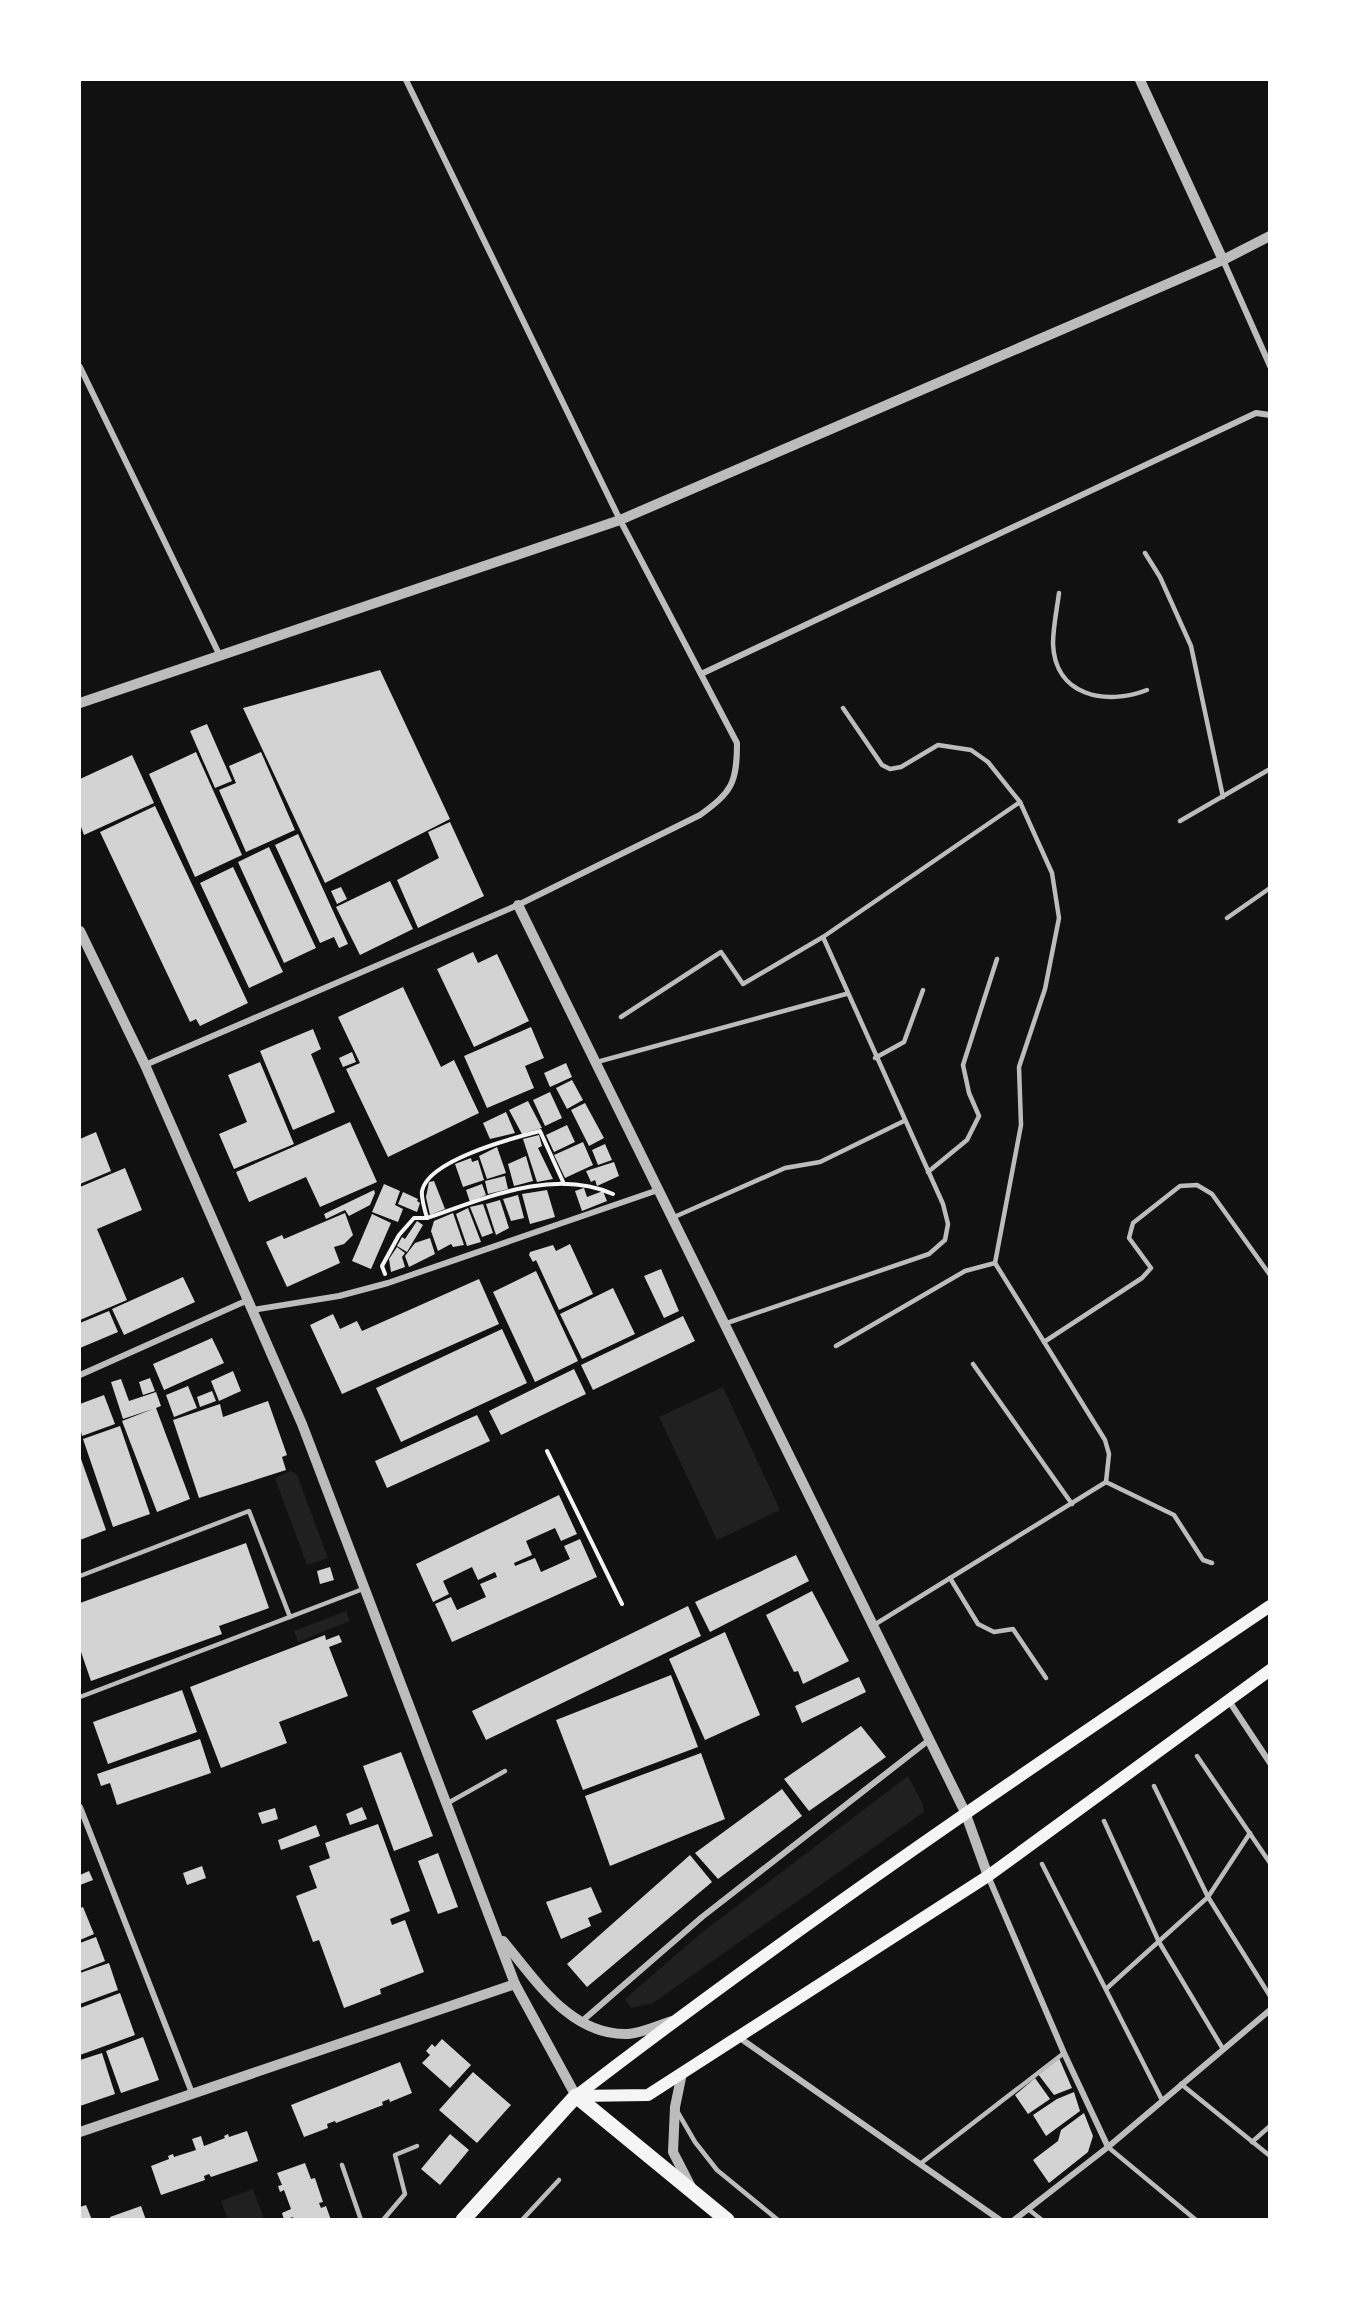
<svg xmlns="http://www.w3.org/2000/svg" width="1349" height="2299" viewBox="0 0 1349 2299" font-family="'DejaVu Sans',sans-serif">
	<rect width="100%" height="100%" fill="#111"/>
	<g fill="#202020">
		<path d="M723,1387L780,1510L717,1540L659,1417Z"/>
		<path d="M291,1471L297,1475L328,1558L307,1565L275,1478Z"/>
		<path d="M346,1611L350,1621L298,1642L294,1631Z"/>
		<path d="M908,1776L923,1804L924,1812L653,2003L631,2008L625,1999L700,1934Z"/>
		<path d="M253,2189L264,2219H228L221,2201Z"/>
	</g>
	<g fill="#d3d3d3">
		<path d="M380,670L450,819L325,883L243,708Z"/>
		<path d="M207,724L232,781L215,788L190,731Z"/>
		<path d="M196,752L242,855L195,877L149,774Z"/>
		<path d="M261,752L295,830L246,852L219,790L236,783L229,766Z"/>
		<path d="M132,755L154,803L84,835L80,824V779Z"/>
		<path d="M155,806L248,1003L200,1026L196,1019L190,1022L100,832Z"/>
		<path d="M450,822L484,896L418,928L397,880L439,858L428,832Z"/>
		<path d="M298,834L348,944L339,948L334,937L320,943L275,845Z"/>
		<path d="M269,847L316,948L284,963L238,862Z"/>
		<path d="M233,867L283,972L249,988L200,883Z"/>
		<path d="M390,881L413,929L360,955L336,907Z"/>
		<path d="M341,887L347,899L337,904L331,891Z"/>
		<path d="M473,952L478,963L497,954L529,1021L474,1047L437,969Z"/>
		<path d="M403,987L441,1067L454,1060L479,1113L388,1157L346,1069L360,1063L338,1017Z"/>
		<path d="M531,1027L544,1058L525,1066L534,1088L487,1108L464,1056Z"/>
		<path d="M313,1029L321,1049L311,1054L335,1112L293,1130L260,1051Z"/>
		<path d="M352,1052L356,1062L343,1067L339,1058Z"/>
		<path d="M260,1062L294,1144L234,1169L219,1134L247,1122L228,1075Z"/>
		<path d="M566,1063L572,1077L550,1087L544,1073Z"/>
		<path d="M572,1080L583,1100L567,1109L556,1088Z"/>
		<path d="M550,1092L562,1118L545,1126L533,1100Z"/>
		<path d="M528,1101L542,1128L522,1134L509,1110Z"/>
		<path d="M585,1103L604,1138L589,1146L571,1110Z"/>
		<path d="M506,1112L515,1133L490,1139L483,1123Z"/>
		<path d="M350,1122L377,1182L320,1207L306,1177L249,1202L236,1172Z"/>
		<path d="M567,1125L575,1142L554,1152L546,1135Z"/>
		<path d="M96,1132L111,1171L80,1184V1139Z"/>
		<path d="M539,1135L542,1146L538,1148L553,1179L537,1182L523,1139Z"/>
		<path d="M583,1142L593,1165L565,1178L554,1155Z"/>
		<path d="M605,1144L612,1160L598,1165L592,1150Z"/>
		<path d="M497,1147L506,1173L487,1179L479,1156Z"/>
		<path d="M526,1156L533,1181L514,1186L508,1164Z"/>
		<path d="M471,1158L472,1162L478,1160L484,1180L463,1187L455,1164Z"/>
		<path d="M614,1162L619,1176L597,1186L595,1180L591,1182L586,1171Z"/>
		<path d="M125,1168L142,1210L97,1229L127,1300L80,1320V1187Z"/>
		<path d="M505,1176L508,1189L488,1194L485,1181Z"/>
		<path d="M434,1181L445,1209L430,1215L426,1197L429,1182Z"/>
		<path d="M384,1184L400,1191L395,1205L403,1209L398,1222L372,1212Z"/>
		<path d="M482,1184L486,1195L470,1202L466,1190Z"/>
		<path d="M584,1188L587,1197L603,1191L607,1201L582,1211L575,1191Z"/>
		<path d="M374,1190L375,1193L370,1205L349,1216L345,1210L326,1219L324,1214Z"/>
		<path d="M547,1190L555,1217L530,1224L522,1194Z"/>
		<path d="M403,1192L418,1199L417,1201L420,1203L417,1212L398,1204Z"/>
		<path d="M518,1195L524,1218L511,1221L503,1199Z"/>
		<path d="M500,1200L509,1228L496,1235L486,1204Z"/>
		<path d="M483,1204L493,1233L482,1237L470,1207Z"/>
		<path d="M468,1208L481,1242L467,1246L456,1214Z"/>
		<path d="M345,1213L353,1235L344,1244L334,1247L340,1263L287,1287L266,1242L282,1235L284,1239Z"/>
		<path d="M453,1213L464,1245L453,1247L451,1244L438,1251L431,1231L434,1221Z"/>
		<path d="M372,1214L391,1223L371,1269L352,1261Z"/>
		<path d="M417,1221L423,1225L407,1252L397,1246L402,1237L405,1239Z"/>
		<path d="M430,1238L435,1254L409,1267L405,1256L415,1243Z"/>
		<path d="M570,1244L593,1294L559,1310L536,1260L533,1262L529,1255L530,1252L553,1245L556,1251Z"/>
		<path d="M397,1247L405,1253L402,1257L405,1267L391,1272L389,1259Z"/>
		<path d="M661,1269L679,1311L664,1318L644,1276Z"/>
		<path d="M536,1271L578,1361L535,1382L493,1292Z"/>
		<path d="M183,1277L195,1302L124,1335L112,1309Z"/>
		<path d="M479,1279L499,1324L342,1394L310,1325L333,1314L340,1329L357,1321L362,1331Z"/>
		<path d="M613,1288L635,1334L582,1359L560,1314Z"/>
		<path d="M109,1311L118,1332L80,1348V1323Z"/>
		<path d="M683,1316L695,1341L593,1390L581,1365Z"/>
		<path d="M502,1329L527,1383L401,1442L376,1388Z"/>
		<path d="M212,1338L224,1363L164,1390L153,1364Z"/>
		<path d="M574,1369L586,1394L501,1435L489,1411Z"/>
		<path d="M233,1371L241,1391L219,1401L211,1381Z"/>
		<path d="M150,1378L155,1391L143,1395L139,1382Z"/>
		<path d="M121,1379L129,1401L156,1392L161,1406L156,1408L190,1499L157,1512L122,1421L153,1409L123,1419L111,1382Z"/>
		<path d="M188,1386L197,1408L174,1417L166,1395Z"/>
		<path d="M212,1391L216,1401L200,1407L197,1397Z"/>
		<path d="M104,1395L115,1424L82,1436L80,1427V1404Z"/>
		<path d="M268,1401L287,1455L282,1457L286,1470L199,1498L173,1420L220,1404L223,1417Z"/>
		<path d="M477,1415L490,1441L387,1488L375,1461Z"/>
		<path d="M120,1426L150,1514L113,1527L83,1439Z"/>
		<path d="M80,1456L106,1530L80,1540Z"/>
		<path d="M559,1495L577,1534L561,1541L555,1528L526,1541L532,1555L514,1563L515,1566L535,1558L541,1572L570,1559L564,1546L580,1539L597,1577L452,1642L435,1604L451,1597L457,1610L486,1597L480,1584L497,1577L495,1572L478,1580L472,1567L443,1581L449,1594L433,1602L416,1564Z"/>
		<path d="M246,1543L269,1608L219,1626L222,1634L91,1681L80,1649V1603Z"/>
		<path d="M796,1555L809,1581L710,1632L695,1602Z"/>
		<path d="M330,1567L334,1580L320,1584L317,1571Z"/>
		<path d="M812,1591L849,1661L803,1684L798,1671L794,1672L766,1615Z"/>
		<path d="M688,1606L701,1636L486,1740L472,1711Z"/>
		<path d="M725,1632L760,1715L705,1740L669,1659Z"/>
		<path d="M325,1635L326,1640L339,1635L342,1642L329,1647L348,1696L279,1722L287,1743L221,1768L190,1687Z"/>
		<path d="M671,1675L698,1747L583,1790L556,1720Z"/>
		<path d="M859,1677L866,1692L802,1723L795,1706Z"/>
		<path d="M182,1690L197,1732L108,1764L93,1722Z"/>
		<path d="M861,1726L886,1757L809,1811L784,1779Z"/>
		<path d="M200,1739L211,1773L117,1805L110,1783L101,1786L97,1774Z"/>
		<path d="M401,1752L433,1836L394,1851L363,1766Z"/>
		<path d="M701,1753L725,1819L610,1866L585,1796Z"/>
		<path d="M782,1789L802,1816L718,1879L695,1853Z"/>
		<path d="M362,1807L367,1819L350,1825L346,1814Z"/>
		<path d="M275,1808L278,1819L262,1824L258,1813Z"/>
		<path d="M378,1824L410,1911L390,1919L392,1925L405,1920L424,1972L380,1989L381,1994L344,2008L319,1940L313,1942L296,1896L317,1888L309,1866L330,1858L325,1843Z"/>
		<path d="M316,1825L320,1836L281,1850L278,1840Z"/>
		<path d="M438,1853L458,1907L438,1914L418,1861Z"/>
		<path d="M690,1855L712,1882L587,1987L567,1964Z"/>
		<path d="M202,1866L206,1878L187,1885L183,1873Z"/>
		<path d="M89,1871L93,1880L80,1885V1875Z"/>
		<path d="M591,1887L602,1912L588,1918L591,1926L561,1939L546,1902Z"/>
		<path d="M83,1907L94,1934L80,1940V1908Z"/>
		<path d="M96,1937L105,1961L80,1971V1943Z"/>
		<path d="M109,1963L118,1990L80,2004V1973Z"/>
		<path d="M120,1993L135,2035L80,2055V2008Z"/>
		<path d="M143,2037L159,2080L121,2093L106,2051Z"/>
		<path d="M442,2039L471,2065L450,2088L422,2063L430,2055L426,2051L432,2044L435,2047Z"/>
		<path d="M102,2053L115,2094L80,2106V2060Z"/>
		<path d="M1059,2058L1072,2088L1054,2095L1038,2074Z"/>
		<path d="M400,2062L412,2093L390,2102L389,2099L382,2102L383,2105L336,2123L335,2121L327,2124L328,2128L304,2137L291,2105Z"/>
		<path d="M473,2072L511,2105L477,2143L439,2110Z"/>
		<path d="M1035,2078L1050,2099L1028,2114L1015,2095Z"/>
		<path d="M1074,2092L1080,2111L1046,2136L1033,2115L1057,2099Z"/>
		<path d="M1084,2113L1093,2136L1088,2152L1049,2183L1033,2160L1058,2141L1061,2130Z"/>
		<path d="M247,2131L258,2161L211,2177L209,2174L204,2176L205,2180L161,2195L151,2166L169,2159L168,2156L173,2154L174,2157L196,2150L192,2139L201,2136L204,2146L225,2138L224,2136L228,2134L229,2137Z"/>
		<path d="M450,2134L469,2150L440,2185L421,2169Z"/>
		<path d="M305,2163L311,2179L315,2178L323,2202L319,2203L321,2208L326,2206L331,2220H294L293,2217L284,2220L282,2213L291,2209L284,2190L280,2192L278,2186L282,2185L277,2173Z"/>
		<path d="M86,2205L92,2220H80V2207Z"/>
		<path d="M141,2206L146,2220H110V2217Z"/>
	</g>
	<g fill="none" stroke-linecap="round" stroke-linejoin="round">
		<g stroke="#f5f5f5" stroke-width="4">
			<path d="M427,1218C425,1211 421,1198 422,1191C428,1160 513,1138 540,1131L564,1184"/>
			<path d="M385,1274L382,1266L399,1235L414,1218H427C483,1199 554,1167 613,1194"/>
			<path d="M547,1451L622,1604"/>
		</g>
		<g stroke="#bcbcbc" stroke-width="4.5">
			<path d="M1145,553L1160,577L1191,646L1223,797"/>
			<path d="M1059,593C1057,609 1053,627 1053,644C1055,696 1106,706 1147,690"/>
			<path d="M843,708L882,765L890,769L901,767L938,745L971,750L988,762L1020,802L1052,873L1059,918L1045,989L1019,1067L1021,1125L995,1263L1105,1440L1109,1454L1106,1482L1174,1515L1203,1560L1212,1563"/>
			<path d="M1180,821L1270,769"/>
			<path d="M1227,918L1270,888"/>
			<path d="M621,1017L721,952L743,984L823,937L1020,802"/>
			<path d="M875,1058L904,1042L923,990"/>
			<path d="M597,1062L846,994"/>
			<path d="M928,1172L967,1140L979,1116L969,1093L963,1065L997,959"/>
			<path d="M672,1218L785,1168L820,1162L904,1121"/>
			<path d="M724,1324L929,1254L945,1240L948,1224L943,1204L823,937"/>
			<path d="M1044,1342L1142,1278L1151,1268L1129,1238L1133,1223L1180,1186L1197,1185L1212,1194L1270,1275"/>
			<path d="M836,1346L965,1271L995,1263"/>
			<path d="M973,1364L1072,1504"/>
			<path d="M80,1576L249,1511L290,1617"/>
			<path d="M950,1578L978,1624L994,1632L1013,1629L1046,1678"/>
			<path d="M874,1625L1106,1482"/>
			<path d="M80,1697L363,1589"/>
			<path d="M1197,1756L1270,1863"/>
			<path d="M1154,1786L1208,1897L1270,1996"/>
			<path d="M448,1803L505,1771"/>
			<path d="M1104,1821L1159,1942L1223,2049"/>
			<path d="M1042,1864L1162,2100"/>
			<path d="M1106,1989L1208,1897L1250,1833"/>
			<path d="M1181,2084L1270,2156"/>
			<path d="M677,2111L695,2142L717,2170L778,2220"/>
			<path d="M1252,2142L1270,2126"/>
			<path d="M1108,2147L1196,2220"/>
			<path d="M920,2164L1064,2053"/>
			<path d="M342,2165L361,2220"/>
			<path d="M1028,2209L1042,2220"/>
			<path d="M383,2220L405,2194L395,2155L417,2146"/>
			<path d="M522,2220L559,2180"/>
		</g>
		<g stroke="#bcbcbc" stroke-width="6">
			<path d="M1223,260L1270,366"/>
			<path d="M80,367L220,656"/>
			<path d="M701,674L1256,413L1270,415"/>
			<path d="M145,1065L518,905L700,815C732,792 737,783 737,743L620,520L406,80"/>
			<path d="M252,1310L339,1296L388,1283L658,1190"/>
			<path d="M80,1375L248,1300"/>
			<path d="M1229,1701L1270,1763"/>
			<path d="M80,1807L192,2093"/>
			<path d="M988,1876L1064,2053L1108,2147"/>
			<path d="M581,2022L702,1917L929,1740"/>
			<path d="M737,2036L1000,2220"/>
			<path d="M1014,2220L1108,2147L1270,2010"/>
		</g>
		<g stroke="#bcbcbc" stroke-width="10">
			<path d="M1140,80L1223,260"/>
			<path d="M80,703L620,520L1223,260L1270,236"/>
			<path d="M518,905L965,1812L988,1876"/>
			<path d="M80,931L145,1065L302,1424L515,1984L576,2096"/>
			<path d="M503,1941C536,1980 570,2036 628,2034C642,2033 659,2025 672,2021"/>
			<path d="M682,2073L675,2107L673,2152L692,2189"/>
			<path d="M80,2132L515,1984"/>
		</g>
		<g stroke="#f5f5f5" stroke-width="12">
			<path d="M576,2096C801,1923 1035,1765 1270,1606"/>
			<path d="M576,2096L648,2095L988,1876L1270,1670"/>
		</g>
		<path stroke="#f5f5f5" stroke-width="15" d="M463,2220L576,2096L727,2220"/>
	</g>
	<rect width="1349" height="2299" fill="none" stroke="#ffffff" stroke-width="162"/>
</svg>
